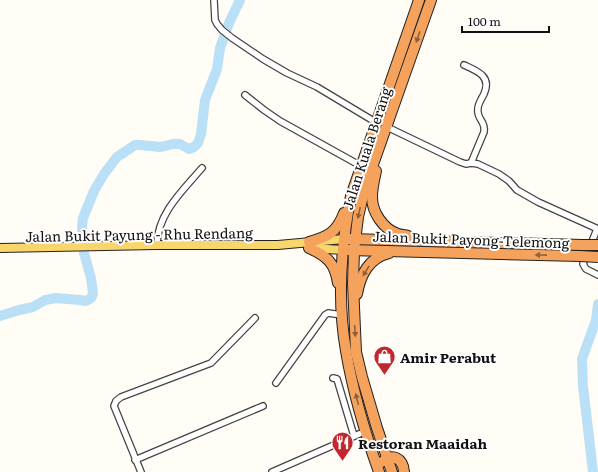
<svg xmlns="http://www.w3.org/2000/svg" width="598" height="472" viewBox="0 0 598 472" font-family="Literata,serif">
	<rect width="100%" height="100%" fill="#fffdf5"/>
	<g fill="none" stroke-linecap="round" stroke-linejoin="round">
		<g stroke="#b9e0f7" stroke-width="10">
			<path d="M0,316L19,310L33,307L45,300L56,298L80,300L86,301L91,298L93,294L91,278L84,253L82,227L83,218L94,191L104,174L117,157L135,145H140L161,147L173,144H180L189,149L194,147L198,143L201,134L205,100L217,69L220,48L229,23L240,0"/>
			<path d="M593,472L583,386L582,359L596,320L598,304"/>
		</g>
		<defs>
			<g id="street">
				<path d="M214,0L215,20L217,24L222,30L232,38L263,59L287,73L317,87L377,123"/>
				<path d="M464,65C477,71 492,76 484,94C482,98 478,104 478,108C476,120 486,120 484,132L471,163"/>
				<path d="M245,95L264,110L280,121L361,166"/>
				<path d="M387,127L460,162L466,164L471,163L478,164L499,174L509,181L517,190L538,202L598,229"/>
				<path d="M597,229L583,264L586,269L598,275"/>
				<path d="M157,245C157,214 183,190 202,168"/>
				<path d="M333,378L337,379L354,436"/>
				<path d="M276,383L325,315L328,313L342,315"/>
				<path d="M135,460L263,406"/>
				<path d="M141,472L114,406L116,401L121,397L211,363L255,318"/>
				<path d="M272,472L366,431"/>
			</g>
			<g id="primary">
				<path d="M0,248L157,245H278L344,239"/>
				<path d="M310,248L343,250"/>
			</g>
			<g id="highway">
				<path d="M376,171C374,180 372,188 372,197C372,212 383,229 398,234C401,235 405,235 408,236"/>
				<path d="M349,239L583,245"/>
				<path d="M309,242C328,237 337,232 344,213"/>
				<path d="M309,248C327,256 335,263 338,283"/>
				<path d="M348,250L580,256"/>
				<path d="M357,294C360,276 369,257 389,253"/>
				<path d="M382,462C393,453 403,458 404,472"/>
				<path d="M379,472C365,433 353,392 346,351C337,300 341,246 351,196L419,0"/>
				<path d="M392,472L377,428L362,377L356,352L353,284L354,250L358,217L365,187L431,0"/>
			</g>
		</defs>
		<use href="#street" stroke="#444" stroke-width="8"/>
		<use href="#primary" stroke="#222" stroke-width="10"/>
		<use href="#highway" stroke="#222" stroke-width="12"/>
		<use href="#street" stroke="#fff" stroke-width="5.5"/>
		<use href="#primary" stroke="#f9d66b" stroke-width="8"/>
		<use href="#highway" stroke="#f5a25d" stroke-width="10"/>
		<defs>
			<g id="highway-bridge">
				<path d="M583,245H598"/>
				<path d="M580,256L598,257"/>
			</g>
		</defs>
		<use href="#highway-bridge" stroke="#222" stroke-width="12" stroke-linecap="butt"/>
		<use href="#highway-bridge" stroke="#f5a25d" stroke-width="10"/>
	</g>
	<defs><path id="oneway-solid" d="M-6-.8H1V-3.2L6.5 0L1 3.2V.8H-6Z"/></defs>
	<g fill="#8e613b">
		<use href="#oneway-solid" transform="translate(418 37) rotate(109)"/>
		<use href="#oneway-solid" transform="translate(359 213) rotate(102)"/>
		<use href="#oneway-solid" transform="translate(541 255) rotate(-179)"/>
		<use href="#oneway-solid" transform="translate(366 271) rotate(122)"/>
		<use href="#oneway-solid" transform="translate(355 331) rotate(86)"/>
		<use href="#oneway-solid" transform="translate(357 399) rotate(-104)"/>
	</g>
	<defs>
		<symbol id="shop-pin" viewBox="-11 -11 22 30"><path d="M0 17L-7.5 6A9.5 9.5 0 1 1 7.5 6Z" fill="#c4262e" stroke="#fff"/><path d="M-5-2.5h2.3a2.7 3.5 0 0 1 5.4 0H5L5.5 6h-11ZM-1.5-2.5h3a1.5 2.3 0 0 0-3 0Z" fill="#fff"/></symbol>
		<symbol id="restaurant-pin" viewBox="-11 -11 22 30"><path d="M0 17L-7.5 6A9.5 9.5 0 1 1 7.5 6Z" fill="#c4262e" stroke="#fff"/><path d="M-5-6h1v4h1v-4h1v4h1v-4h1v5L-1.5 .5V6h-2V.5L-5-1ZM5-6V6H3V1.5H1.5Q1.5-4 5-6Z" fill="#fff"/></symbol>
	</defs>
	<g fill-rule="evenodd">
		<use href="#shop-pin" x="372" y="344" width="25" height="34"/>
		<use href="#restaurant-pin" x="330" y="430" width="25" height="34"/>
	</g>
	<g text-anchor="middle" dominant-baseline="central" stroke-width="4" stroke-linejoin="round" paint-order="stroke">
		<g font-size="14" fill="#111" stroke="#fff">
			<text transform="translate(366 148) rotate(-72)">Jalan Kuala Berang</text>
			<text transform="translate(139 234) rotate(-1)">Jalan Bukit Payung - Rhu Rendang</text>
			<text transform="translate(471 239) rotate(2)">Jalan Bukit Payong-Telemong</text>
		</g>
		<g font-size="14" font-weight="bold" fill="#111" stroke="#fff" text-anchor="start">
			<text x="400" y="357">Amir Perabut</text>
			<text x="358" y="443">Restoran Maaidah</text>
		</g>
	</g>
	<path d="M462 26v6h87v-6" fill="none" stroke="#111111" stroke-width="2"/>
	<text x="468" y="26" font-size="12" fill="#111111" stroke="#ffffff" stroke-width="3" paint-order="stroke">100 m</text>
</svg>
